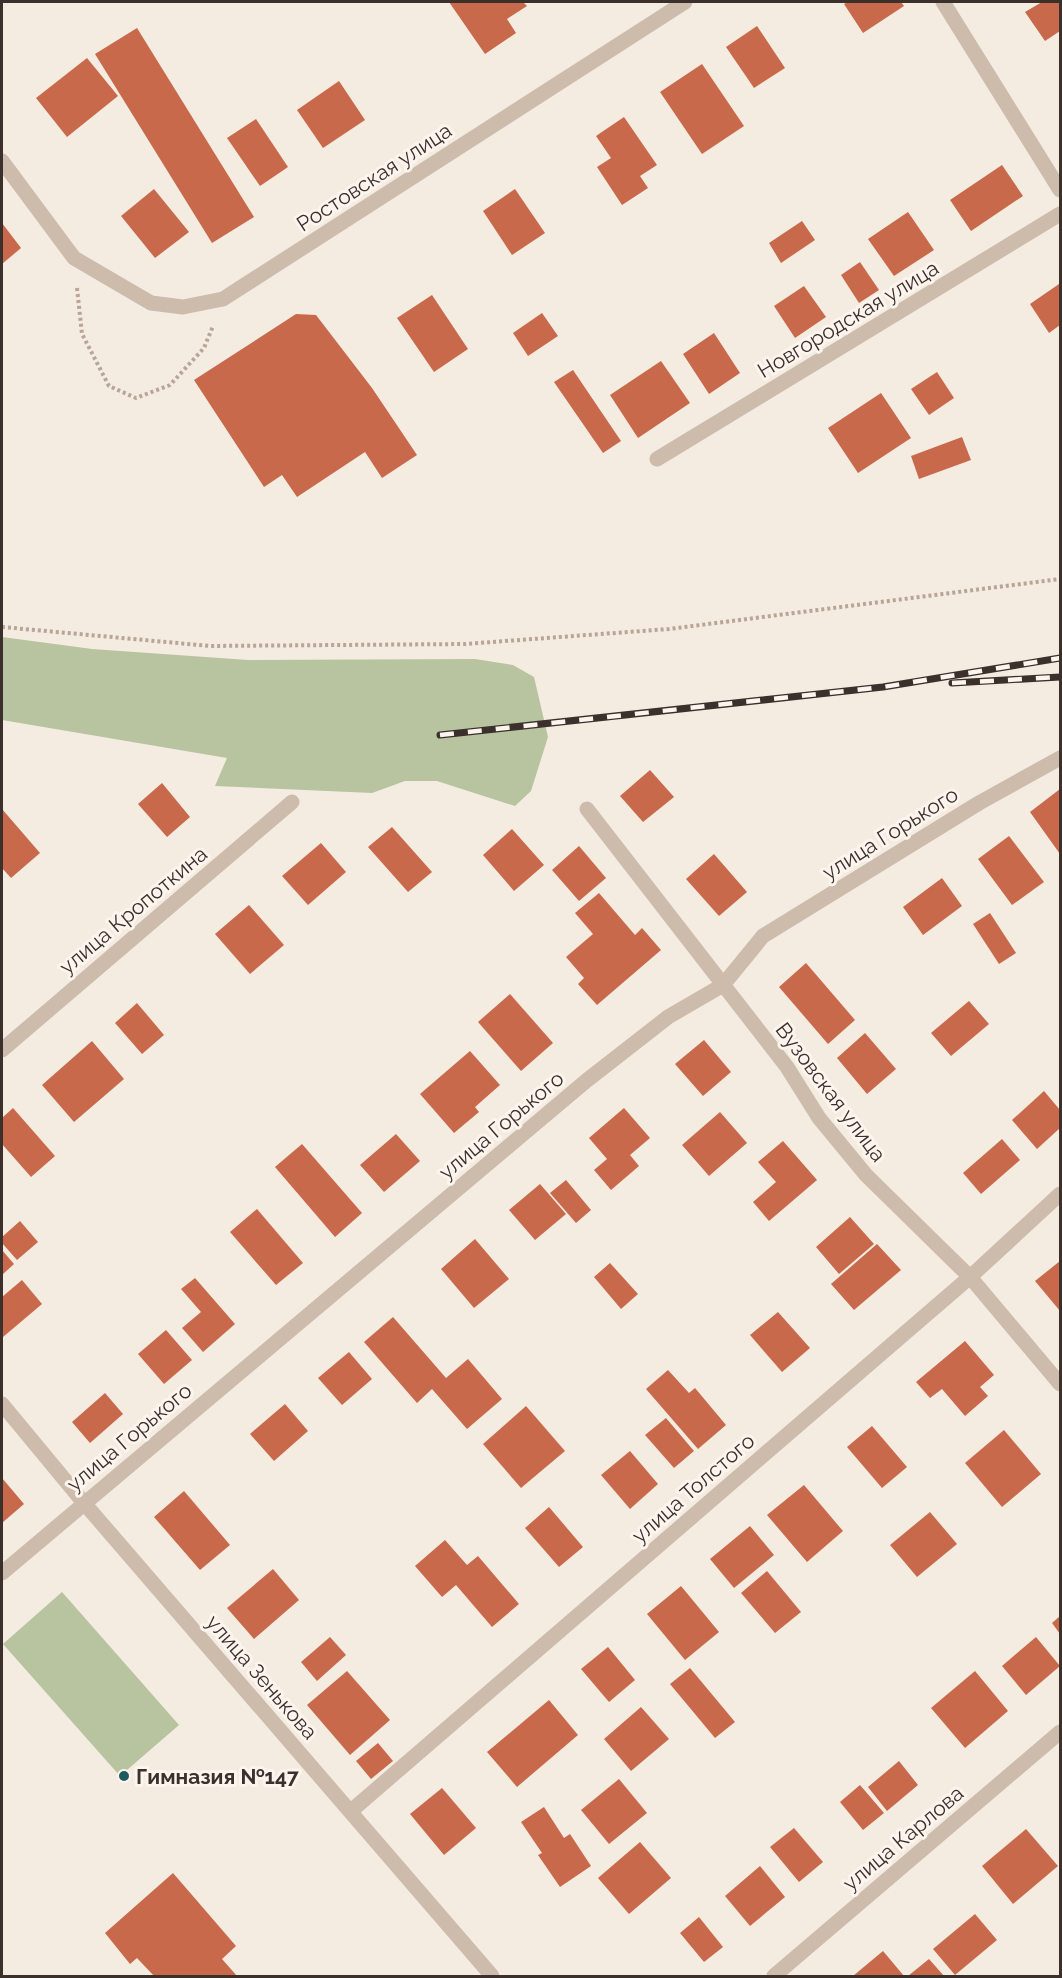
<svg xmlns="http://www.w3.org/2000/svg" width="1062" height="1978" viewBox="0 0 1062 1978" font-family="Raleway,sans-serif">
	<rect width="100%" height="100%" fill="#f4ebe1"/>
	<g fill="#b8c4a0">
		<path d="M2,637L92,649L248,660L475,659L513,665L534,677L548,737L531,791L515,806L437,781H405L372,793L215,786L227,758L2,720Z"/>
		<path d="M62,1592L179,1725L120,1776L3,1644Z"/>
	</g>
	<g fill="#c8694b">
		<path d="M449,2H523L527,6L507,19L516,33L485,54Z"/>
		<path d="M848,2H901L904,6L863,33L844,4Z"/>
		<path d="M1042,2H1060V31L1045,41L1025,12Z"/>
		<path d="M757,26L785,68L754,88L726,47Z"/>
		<path d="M137,28L254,217L212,243L95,54Z"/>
		<path d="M87,58L118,96L67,137L36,98Z"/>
		<path d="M702,64L744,126L702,154L660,92Z"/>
		<path d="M339,81L365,120L323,148L297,110Z"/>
		<path d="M624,117L657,165L640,176L648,188L622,205L597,167L611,158L596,136Z"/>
		<path d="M256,119L288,167L260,186L227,138Z"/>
		<path d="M1002,165L1023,196L971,231L950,200Z"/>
		<path d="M154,189L189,232L155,258L121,216Z"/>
		<path d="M515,189L545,233L512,255L483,211Z"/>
		<path d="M908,212L934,250L894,276L868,239Z"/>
		<path d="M802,221L815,240L781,263L769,243Z"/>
		<path d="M2,223L21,248L2,264Z"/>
		<path d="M860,262L879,290L859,303L841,275Z"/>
		<path d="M1059,284L1060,287V325L1049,333L1030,304Z"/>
		<path d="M804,286L826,317L795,338L774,306Z"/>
		<path d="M432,295L468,349L434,372L397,318Z"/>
		<path d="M542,313L558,336L528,356L513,333Z"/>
		<path d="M296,314L316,315L372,388L417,455L382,478L365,452L297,497L282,475L264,487L194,380Z"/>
		<path d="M714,333L740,373L709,394L683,354Z"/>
		<path d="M661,361L690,403L638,438L610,395Z"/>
		<path d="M573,370L621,441L603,453L554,382Z"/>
		<path d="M937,372L954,398L929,415L911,389Z"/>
		<path d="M881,393L911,438L858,473L828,428Z"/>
		<path d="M962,437L971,460L919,479L911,456Z"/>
		<path d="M650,770L674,797L643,822L620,796Z"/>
		<path d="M162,783L190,817L167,837L138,804Z"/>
		<path d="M1060,789V854L1030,812Z"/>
		<path d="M2,809L40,853L11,878L2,868Z"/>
		<path d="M392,827L432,872L408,892L368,847Z"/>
		<path d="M512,829L544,865L514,891L483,855Z"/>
		<path d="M1009,836L1044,882L1012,905L978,859Z"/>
		<path d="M321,843L346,872L308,905L282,876Z"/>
		<path d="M579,846L606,878L579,901L552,870Z"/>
		<path d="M714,854L747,892L719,916L686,879Z"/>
		<path d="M942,878L962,906L923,935L903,907Z"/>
		<path d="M599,893L635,935L642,928L661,950L597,1005L578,984L584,978L566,957L593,934L575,913Z"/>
		<path d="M249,905L284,945L250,974L215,934Z"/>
		<path d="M990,913L1016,953L999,964L973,924Z"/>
		<path d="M806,963L855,1020L828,1044L779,987Z"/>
		<path d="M510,994L553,1043L521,1071L478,1022Z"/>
		<path d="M969,1001L989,1024L951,1056L931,1033Z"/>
		<path d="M137,1003L164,1035L142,1054L115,1023Z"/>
		<path d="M865,1033L896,1069L867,1094L837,1058Z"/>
		<path d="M704,1040L731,1072L703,1096L675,1064Z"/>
		<path d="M92,1041L124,1079L74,1122L42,1085Z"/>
		<path d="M470,1051L500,1085L475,1107L479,1112L454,1133L420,1094Z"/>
		<path d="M1044,1091L1060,1110V1128L1037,1149L1012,1120Z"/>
		<path d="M13,1108L55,1156L31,1177L2,1144V1118Z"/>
		<path d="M624,1108L650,1138L630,1155L639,1166L611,1190L594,1170L607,1159L589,1138Z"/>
		<path d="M720,1112L747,1143L709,1176L682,1145Z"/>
		<path d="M396,1134L420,1161L384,1192L360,1165Z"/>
		<path d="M1002,1139L1020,1160L981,1194L963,1173Z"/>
		<path d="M783,1141L817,1180L769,1221L753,1202L776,1182L758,1162Z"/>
		<path d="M302,1144L362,1213L335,1237L275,1167Z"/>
		<path d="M566,1180L591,1210L576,1223L550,1193Z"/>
		<path d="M540,1184L566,1214L535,1240L509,1210Z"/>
		<path d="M257,1209L303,1263L276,1285L230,1232Z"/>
		<path d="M850,1217L874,1244L839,1274L816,1247Z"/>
		<path d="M20,1221L38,1242L17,1260L2,1243V1237Z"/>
		<path d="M475,1239L509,1279L474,1308L441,1269Z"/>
		<path d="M877,1244L901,1270L854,1310L831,1284Z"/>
		<path d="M2,1250L14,1264L2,1275Z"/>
		<path d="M1060,1261V1311L1035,1281Z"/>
		<path d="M610,1263L638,1294L621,1309L594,1277Z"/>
		<path d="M195,1278L235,1324L203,1352L182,1328L201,1312L181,1289Z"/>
		<path d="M22,1280L42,1304L3,1337L2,1335V1297Z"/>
		<path d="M778,1312L810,1348L782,1372L750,1335Z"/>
		<path d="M393,1317L446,1378L468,1359L502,1399L467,1429L432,1389L417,1403L364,1342Z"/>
		<path d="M166,1330L192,1360L164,1384L138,1354Z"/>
		<path d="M965,1341L994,1375L980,1387L988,1396L965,1416L942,1389L930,1398L916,1382Z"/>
		<path d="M349,1352L372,1379L342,1405L318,1378Z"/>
		<path d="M668,1370L689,1393L695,1388L726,1425L698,1449L646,1389Z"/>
		<path d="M105,1393L123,1414L90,1443L72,1422Z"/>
		<path d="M285,1404L308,1431L274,1461L250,1434Z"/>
		<path d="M526,1406L565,1451L521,1488L483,1444Z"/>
		<path d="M666,1418L694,1451L674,1468L645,1435Z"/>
		<path d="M872,1426L907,1467L882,1488L847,1447Z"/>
		<path d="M1004,1430L1041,1474L1002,1507L965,1463Z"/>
		<path d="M630,1451L658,1484L630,1509L601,1475Z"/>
		<path d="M2,1478L24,1504L2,1523Z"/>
		<path d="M804,1485L843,1531L807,1562L767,1515Z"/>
		<path d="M184,1491L230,1545L200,1570L154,1517Z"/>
		<path d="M549,1507L583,1547L559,1567L525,1528Z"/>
		<path d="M930,1512L957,1544L917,1577L890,1545Z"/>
		<path d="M750,1526L774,1555L734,1588L710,1559Z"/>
		<path d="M445,1540L467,1565L478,1556L519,1604L492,1627L456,1585L442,1597L415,1566Z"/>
		<path d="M273,1569L299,1600L254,1639L227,1608Z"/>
		<path d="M767,1571L801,1612L775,1633L741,1593Z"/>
		<path d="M681,1586L719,1632L685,1660L647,1614Z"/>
		<path d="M1060,1616V1634L1052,1623Z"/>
		<path d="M330,1637L346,1655L317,1681L301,1662Z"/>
		<path d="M1036,1637L1060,1666L1026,1695L1002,1666Z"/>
		<path d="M608,1647L635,1680L609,1702L581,1669Z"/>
		<path d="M690,1668L735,1722L715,1738L670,1684Z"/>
		<path d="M347,1671L390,1720L350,1755L307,1705Z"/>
		<path d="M975,1671L1008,1711L965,1748L931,1708Z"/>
		<path d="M549,1700L578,1735L517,1787L487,1752Z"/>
		<path d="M641,1707L669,1739L631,1771L604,1739Z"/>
		<path d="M378,1743L393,1761L371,1779L356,1761Z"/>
		<path d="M899,1761L918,1785L887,1811L868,1787Z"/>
		<path d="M619,1779L647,1813L609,1844L581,1810Z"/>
		<path d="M860,1785L884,1813L863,1830L840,1802Z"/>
		<path d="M442,1788L476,1828L444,1855L410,1814Z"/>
		<path d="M544,1807L564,1838L570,1834L591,1866L560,1887L538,1855L542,1853L521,1822Z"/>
		<path d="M794,1828L823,1862L799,1882L770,1847Z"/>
		<path d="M1026,1829L1058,1866L1013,1904L982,1866Z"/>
		<path d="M640,1842L671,1878L629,1914L598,1878Z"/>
		<path d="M760,1866L785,1897L750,1926L725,1896Z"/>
		<path d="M173,1873L236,1946L222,1959L237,1976H154L137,1958L130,1964L105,1933Z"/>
		<path d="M975,1914L997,1940L955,1975L933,1949Z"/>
		<path d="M699,1917L723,1947L704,1962L680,1933Z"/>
		<path d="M883,1951L904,1976H853Z"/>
		<path d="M929,1959L944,1976H908Z"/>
	</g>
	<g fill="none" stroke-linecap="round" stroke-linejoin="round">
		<g stroke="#b9a596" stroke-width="4" stroke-dasharray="3 3" stroke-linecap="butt">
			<path d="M77,288L82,334L109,386L136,398L170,385L204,348L213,326"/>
			<path d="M2,627L210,646L465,644L669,629L1060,579"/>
		</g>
		<g stroke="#cdbbac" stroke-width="15">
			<path d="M943,2L1060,190"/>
			<path d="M2,161L74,258L151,303L183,307L223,299L685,2"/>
			<path d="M657,459L1060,214"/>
			<path d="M587,809L787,1067L819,1118L866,1175L970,1277L1060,1384"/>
			<path d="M2,1050L292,802"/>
			<path d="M2,1404L84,1503L492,1976"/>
			<path d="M2,1573L586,1081L668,1017L723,985L763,936L979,803L1060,758"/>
			<path d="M351,1811L970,1277L1060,1194"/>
			<path d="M774,1976L1060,1732"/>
		</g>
		<defs>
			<g id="rail">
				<path d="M952,683L1060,677"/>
				<path d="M440,735L883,687L1060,658"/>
			</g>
		</defs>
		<use href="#rail" stroke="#3b302b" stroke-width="7"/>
		<use href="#rail" stroke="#fbf5ee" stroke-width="4.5" stroke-dasharray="14" stroke-linecap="butt"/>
	</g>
	<circle fill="#1f5a5e" stroke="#fbf5ee" stroke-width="2" cx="124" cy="1776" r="6"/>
	<g text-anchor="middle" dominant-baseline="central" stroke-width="6" stroke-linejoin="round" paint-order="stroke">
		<g font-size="21" fill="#3b302b" stroke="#fbf5ee">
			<text transform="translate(374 177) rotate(-33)">Ростовская улица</text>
			<text transform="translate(848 319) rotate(-31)">Новгородская улица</text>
			<text transform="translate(890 833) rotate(-32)">улица Горького</text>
			<text transform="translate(133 910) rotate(-40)">улица Кропоткина</text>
			<text transform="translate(831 1092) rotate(53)">Вузовская улица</text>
			<text transform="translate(501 1125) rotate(-40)">улица Горького</text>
			<text transform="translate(129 1437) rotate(-40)">улица Горького</text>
			<text transform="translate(693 1488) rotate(-41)">улица Толстого</text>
			<text transform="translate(262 1677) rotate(49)">улица Зенькова</text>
			<text transform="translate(903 1838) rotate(-40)">улица Карлова</text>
		</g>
		<g font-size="21" font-weight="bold" fill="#3b302b" stroke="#fbf5ee" text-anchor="start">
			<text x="136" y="1776">Гимназия №147</text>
		</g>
	</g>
	<rect width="1062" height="1978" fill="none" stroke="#3b302b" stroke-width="6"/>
</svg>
